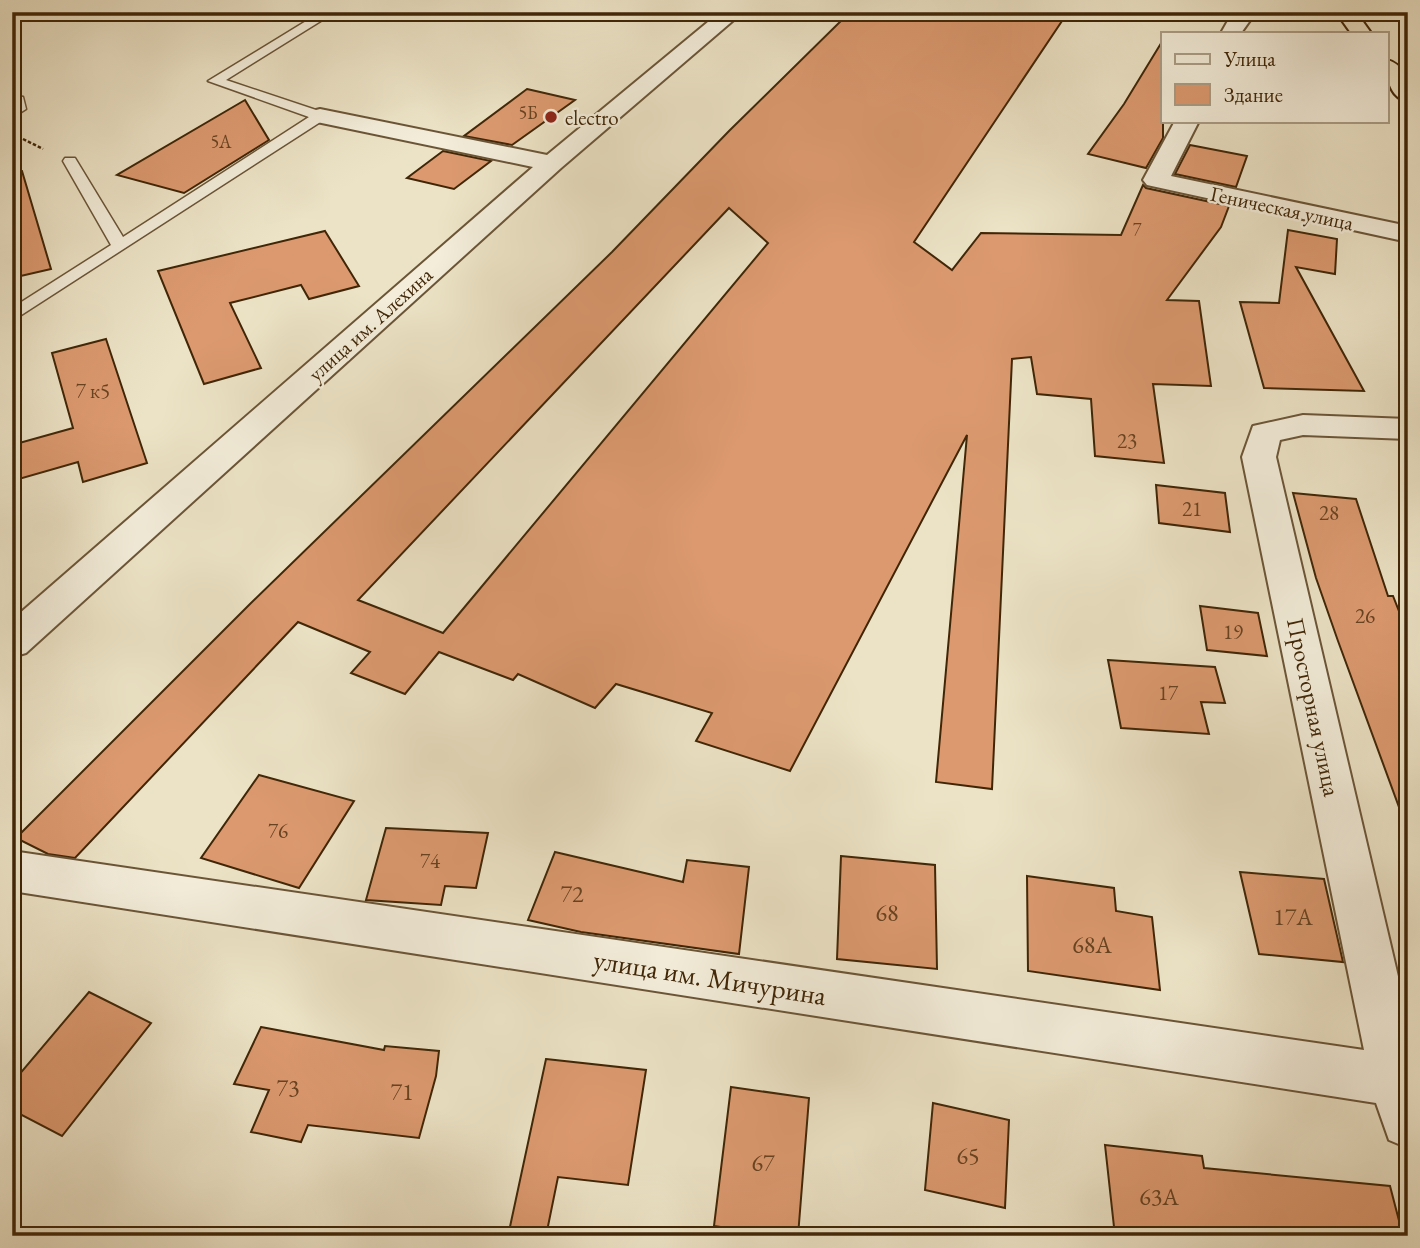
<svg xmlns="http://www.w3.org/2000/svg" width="1420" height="1248" viewBox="0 0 1420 1248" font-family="'EB Garamond',serif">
	<rect width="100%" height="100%" fill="#ece3c6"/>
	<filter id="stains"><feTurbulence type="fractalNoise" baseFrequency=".00286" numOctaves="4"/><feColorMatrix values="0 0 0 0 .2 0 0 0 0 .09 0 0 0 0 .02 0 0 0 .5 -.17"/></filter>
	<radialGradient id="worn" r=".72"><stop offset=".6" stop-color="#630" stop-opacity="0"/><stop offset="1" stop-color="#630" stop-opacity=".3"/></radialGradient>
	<g fill="#dc996f" stroke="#402607" stroke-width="2" fill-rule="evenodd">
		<path d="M850,12H1068L914,242L952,270L981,233L1121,235L1143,185L1146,188L1229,206L1221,227L1167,300L1199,301L1211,386L1153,384L1164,463L1095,456L1091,399L1037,394L1031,357L1012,359L992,789L936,782L967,435L790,771L696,741L712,713L616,684L595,708L518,674L513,680L439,652L405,694L351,673L370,652L298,622L75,858L48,854L16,838L250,604L612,252L729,131ZM729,208L768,243L443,633L358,600Z"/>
		<path d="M1163,40V138L1146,168L1088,154L1124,104Z"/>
		<path d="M527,89L575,100L512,145L464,136Z"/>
		<path d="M245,100L269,140L184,193L117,175Z"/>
		<path d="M1190,145L1247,156L1236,187L1175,174Z"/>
		<path d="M443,151L491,161L454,189L407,178Z"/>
		<path d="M22,171L51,269L12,278V172Z"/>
		<path d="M1288,230L1337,239L1335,274L1296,267L1364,391L1264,388L1240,302L1279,303Z"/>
		<path d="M325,231L359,286L309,299L301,285L230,303L261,368L204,384L158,271Z"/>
		<path d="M106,339L147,463L83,482L78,462L12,481V445L73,428L52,353Z"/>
		<path d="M1156,485L1225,493L1230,532L1159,523Z"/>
		<path d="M1293,493L1356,499L1388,596H1393L1408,634V818H1403L1338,641L1316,578Z"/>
		<path d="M1200,606L1258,613L1267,656L1207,650Z"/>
		<path d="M1108,660L1215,667L1225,703L1201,702L1209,734L1121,728Z"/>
		<path d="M259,775L354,801L299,888L201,858Z"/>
		<path d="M386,828L488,833L476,888L445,886L441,905L366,900Z"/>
		<path d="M555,852L683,882L687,860L749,867L739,954L581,932L528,920Z"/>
		<path d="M841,856L935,865L937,969L837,959Z"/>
		<path d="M1240,872L1324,879L1343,962L1259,954Z"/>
		<path d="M1027,876L1114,888L1116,911L1152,917L1160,990L1028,971Z"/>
		<path d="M89,992L151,1023L62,1136L12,1110V1083Z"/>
		<path d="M261,1027L384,1050L385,1046L439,1051L436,1076L419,1138L308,1125L301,1142L251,1132L269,1090L234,1084Z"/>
		<path d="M546,1059L646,1070L628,1185L558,1177L546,1236H508Z"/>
		<path d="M731,1087L809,1098L798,1236H780L714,1226Z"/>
		<path d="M933,1103L1009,1120L1005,1208L925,1190Z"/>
		<path d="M1105,1145L1202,1156L1204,1168L1390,1186L1403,1236H1115Z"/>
	</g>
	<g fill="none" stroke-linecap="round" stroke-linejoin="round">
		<defs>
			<g id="lane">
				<path d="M313,12L332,14L226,80L325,113V119L12,321V308L111,245L63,161L65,158H75L123,237L309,117L208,81L316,15Z"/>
				<path d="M12,95L23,97L26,109L12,118Z"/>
			</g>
			<g id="street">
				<path d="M720,12H743L561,168L26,653L12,657V620L533,167L312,121L308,116L312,111L320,109L547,155Z"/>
				<path d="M1233,12H1256L1241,33H1221Z"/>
				<path d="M1175,121H1199L1171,176L1408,226V242L1147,185L1143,180Z"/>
				<path d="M1303,415L1408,419V439L1303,435L1280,440L1276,457L1408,1019V1148L1389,1140L1376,1103L12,891V851L1364,1050L1242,457L1253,426Z"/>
			</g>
			<g id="highway">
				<path d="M1336,12H1356L1371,33H1351Z"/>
				<path d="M1387,60C1407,65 1408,85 1408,102C1389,97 1386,77 1387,60Z"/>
			</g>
		</defs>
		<use href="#lane" stroke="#6b5537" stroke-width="3"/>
		<use href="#street" stroke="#6b5537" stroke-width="4"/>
		<use href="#highway" stroke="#402607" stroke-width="4"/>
		<path stroke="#402607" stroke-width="2.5" stroke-dasharray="3.5 2" stroke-linecap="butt" d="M23,139L43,149"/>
		<use href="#lane" fill="#f3edda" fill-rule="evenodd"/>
		<use href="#street" fill="#f3edda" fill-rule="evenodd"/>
		<use href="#highway" fill="#ece3c6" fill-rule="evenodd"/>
	</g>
	<circle fill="#8f2418" stroke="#f3edda" stroke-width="2.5" cx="551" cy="117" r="7"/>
	<g text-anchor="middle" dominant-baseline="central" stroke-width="5" stroke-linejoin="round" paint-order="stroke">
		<g font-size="18" fill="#674321">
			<text x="528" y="112">5Б</text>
			<text x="221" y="141">5А</text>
			<text x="1137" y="229">7</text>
		</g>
		<g font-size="21" fill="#402607" stroke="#f3edda" text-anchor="start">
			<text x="565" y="117">electro</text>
		</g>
		<g font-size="21" fill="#402607" stroke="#f3edda">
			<text transform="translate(1282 208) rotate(12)">Геническая улица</text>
			<text transform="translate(370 324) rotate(-42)">улица им. Алехина</text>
		</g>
		<g font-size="21" fill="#674321">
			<text x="93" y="390">7 к5</text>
			<text x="1127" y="440">23</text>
			<text x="1192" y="508">21</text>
			<text x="1329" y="512">28</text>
			<text x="1365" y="615">26</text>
			<text x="1233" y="631">19</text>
			<text x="1168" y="692">17</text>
			<text x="278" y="830">76</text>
			<text x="430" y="860">74</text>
		</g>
		<g font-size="24" fill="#402607" stroke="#f3edda">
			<text transform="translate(1314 707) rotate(78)">Просторная улица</text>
		</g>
		<g font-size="24" fill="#674321">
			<text x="572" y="893">72</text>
			<text x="887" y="912">68</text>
			<text x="1293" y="916">17А</text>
			<text x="1092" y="944">68А</text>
			<text x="288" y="1087">73</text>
			<text x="402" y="1091">71</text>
			<text x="968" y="1155">65</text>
			<text x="763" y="1162">67</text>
			<text x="1159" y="1196">63А</text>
		</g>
		<g font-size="28" fill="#402607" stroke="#f3edda">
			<text transform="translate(710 977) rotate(9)">улица им. Мичурина</text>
		</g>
	</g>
	<rect width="1420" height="1248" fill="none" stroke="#ece3c6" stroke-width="42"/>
	<rect x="14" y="14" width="1392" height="1220" fill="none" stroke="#402607" stroke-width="3.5"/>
	<rect x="21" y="21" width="1378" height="1206" fill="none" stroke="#402607" stroke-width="2"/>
	<rect x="1161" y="32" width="228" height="91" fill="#f3edda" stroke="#ab9d86" stroke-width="2"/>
	<rect x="1175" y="54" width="35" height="10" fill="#f3edda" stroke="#ab9d86" stroke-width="2"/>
	<text x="1224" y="66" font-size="21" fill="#402607">Улица</text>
	<rect x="1175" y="84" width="35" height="21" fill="#dc996f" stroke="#ab9d86" stroke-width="2"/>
	<text x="1224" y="102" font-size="21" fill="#402607">Здание</text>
	<rect width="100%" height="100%" filter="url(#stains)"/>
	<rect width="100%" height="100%" fill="url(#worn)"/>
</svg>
